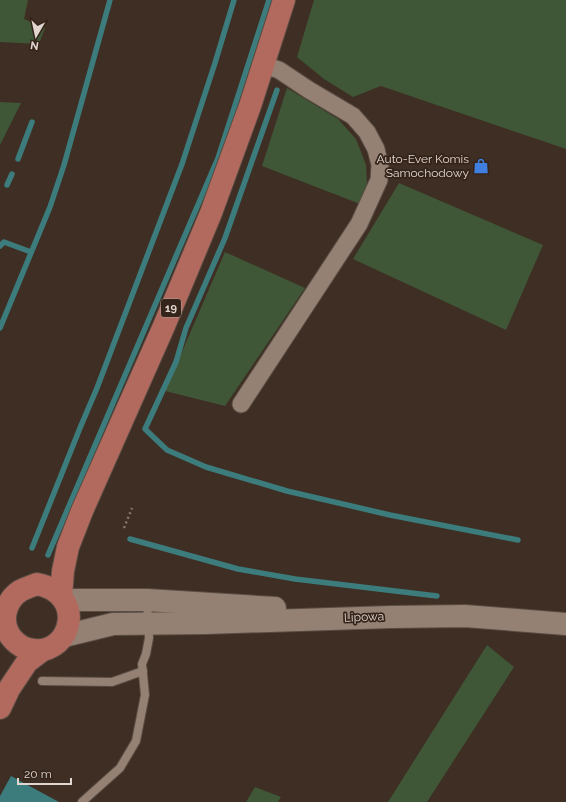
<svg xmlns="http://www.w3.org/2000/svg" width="566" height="802" viewBox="0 0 566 802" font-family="Raleway,sans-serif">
	<rect width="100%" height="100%" fill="#3e2e23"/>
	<g fill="#3f5737">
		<path d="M0,0H28L24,19L45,28L39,44L0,42Z"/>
		<path d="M314,0H566V149L381,86L353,97L324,79L297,57Z"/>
		<path d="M287,88L338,119L356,139L366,165L367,185L360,204L262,166Z"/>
		<path d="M0,102L21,103L0,145Z"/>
		<path d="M399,183L543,245L506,330L353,259Z"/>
		<path d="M225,252L305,288L225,406L165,391Z"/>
		<path d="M487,645L514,667L427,802H388Z"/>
		<path d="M255,787L281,797L278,802H246Z"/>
	</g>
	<path fill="#3c7c7d" d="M11,776L59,802H0V796Z"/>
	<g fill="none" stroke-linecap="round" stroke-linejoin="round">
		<g stroke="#3c7c7d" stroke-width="5.5">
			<path d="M277,90L225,238L186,328L176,362L145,429L167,450L206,467L287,491L390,515L518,540"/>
			<path d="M18,159L32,122"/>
			<path d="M7,185L12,174"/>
			<path d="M0,246L4,242L31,252"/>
			<path d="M0,328L50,207L64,165L110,0"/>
			<path d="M130,539L238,569L295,579L437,596"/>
			<path d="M32,548L80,428L97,388L182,164L215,63L234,0"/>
			<path d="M48,555L218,158L269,0"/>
		</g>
		<defs>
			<g id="lane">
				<path d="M42,681L112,682L143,671"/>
				<path d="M82,802L120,768L136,741L145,695L142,664L146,654L149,638L147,601"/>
			</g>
			<path id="street" d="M241,404L359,224L379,180L380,165L376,149L367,132L353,116L309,90L279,70L264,65"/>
			<g id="secondary">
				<path d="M65,600H147L275,608"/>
				<path d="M64,636L113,624L206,623L390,617L465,616L566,624"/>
			</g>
			<g id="highway">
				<path d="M37,584C87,594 72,654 34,650C24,649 17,645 11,637C0,622 5,601 20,591C25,588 32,586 37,584Z"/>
				<path d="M61,596L63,571L68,547L82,511L164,326L211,213L250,106L284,0"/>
				<path d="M0,708L9,689L27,662L43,650"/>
			</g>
		</defs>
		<use href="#lane" stroke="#594c43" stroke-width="10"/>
		<use href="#street" stroke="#594c43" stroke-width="19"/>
		<use href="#secondary" stroke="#594c43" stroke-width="24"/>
		<use href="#highway" stroke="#594c43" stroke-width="24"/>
		<path stroke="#867870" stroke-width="2.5" stroke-dasharray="2 3" stroke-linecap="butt" d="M124,528L132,508"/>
		<use href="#lane" stroke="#948174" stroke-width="8"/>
		<use href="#street" stroke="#948174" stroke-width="17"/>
		<use href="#secondary" stroke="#948174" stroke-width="22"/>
		<use href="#highway" stroke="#b26a5e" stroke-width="22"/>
	</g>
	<defs>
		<symbol id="shop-bare" viewBox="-9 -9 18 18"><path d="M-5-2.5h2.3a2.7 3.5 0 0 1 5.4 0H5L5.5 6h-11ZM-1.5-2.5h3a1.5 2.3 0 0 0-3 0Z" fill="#3f7fe0" stroke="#34241a" stroke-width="2.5" paint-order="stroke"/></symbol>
	</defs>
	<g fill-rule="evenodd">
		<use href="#shop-bare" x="470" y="155" width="22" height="22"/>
	</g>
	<g text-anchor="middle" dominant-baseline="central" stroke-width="3.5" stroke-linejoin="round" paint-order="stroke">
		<rect fill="#34241a" stroke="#ada199" stroke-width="1" x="161" y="299" width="20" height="18" rx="3"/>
		<g font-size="11" font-weight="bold" fill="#e1d6d0">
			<text x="171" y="308">19</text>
		</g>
		<g font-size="12" fill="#e1d6d0" stroke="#34241a" text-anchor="end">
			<text x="469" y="159">Auto-Ever Komis<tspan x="469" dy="14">Samochodowy</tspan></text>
		</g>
		<g font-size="12" fill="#e1d6d0" stroke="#34241a">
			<text transform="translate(364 617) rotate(-2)">Lipowa</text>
		</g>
	</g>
	<g transform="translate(36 36) rotate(189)" stroke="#34241a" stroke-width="3" paint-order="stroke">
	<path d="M0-3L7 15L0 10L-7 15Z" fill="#e1d6d0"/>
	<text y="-6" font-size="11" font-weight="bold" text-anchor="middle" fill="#e1d6d0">N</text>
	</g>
	<path d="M18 778v6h53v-6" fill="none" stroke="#e1d6d0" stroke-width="2"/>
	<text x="24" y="778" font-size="12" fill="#e1d6d0" stroke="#34241a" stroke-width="3" paint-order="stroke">20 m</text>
</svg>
